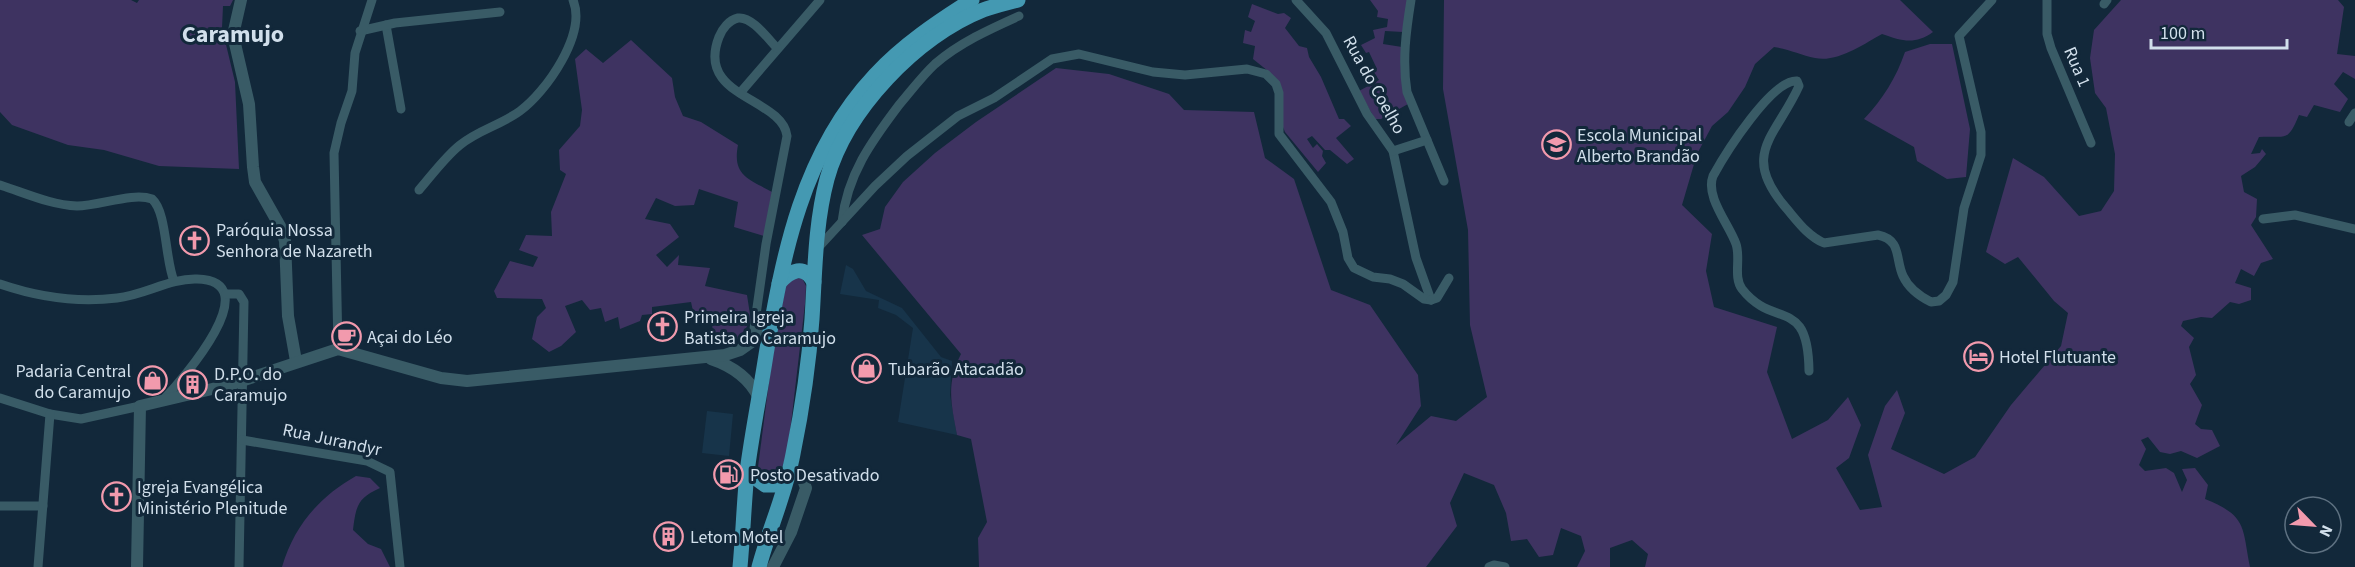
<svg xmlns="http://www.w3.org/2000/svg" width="2355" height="567" viewBox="0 0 2355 567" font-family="'Source Sans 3',sans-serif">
	<rect width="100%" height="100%" fill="#12283a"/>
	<g fill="#17344a">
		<path d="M846,265L853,269L866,291L902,308L941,357L952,361L950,395L957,435L898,422L913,328L896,315L878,308L879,300L840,294Z"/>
		<path d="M707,411L733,414L729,456L702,453Z"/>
	</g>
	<g fill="#3e3361">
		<path d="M0,0H131L137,3L139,0H233L230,6H223L222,28L235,82L239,169L159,166L104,150L68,145L12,125L0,112Z"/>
		<path d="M1370,0H1408L1403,32L1385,31L1383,44L1402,47L1408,104L1381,119H1375L1359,91L1379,80L1373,71L1377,69L1369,52L1366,53L1361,45L1375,38L1373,30L1387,27L1388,19L1377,17L1378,11Z"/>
		<path d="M1444,0H1900L1933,32C1915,45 1902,41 1882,34C1864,44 1837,63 1815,58C1801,55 1789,49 1774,47L1755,64L1745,87L1728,112L1712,126L1697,154L1682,205L1712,234L1706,271L1714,307L1777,327L1767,372L1792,439L1828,420L1848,397L1861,425L1849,458L1836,468L1860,510L1882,507L1868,455L1885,406L1897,390L1905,413L1891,449L1944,474L1975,457L2011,405L2061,346L2068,313L2054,301L2018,257L2005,264L1986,252L2013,158L2044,177L2079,216L2101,211L2114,191L2115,154L2106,108L2095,93L2090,58L2094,30L2121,0H2338L2344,7L2337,54L2355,56V79L2343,72L2334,84L2348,99L2340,112L2314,105L2307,117L2299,115C2287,144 2286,135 2259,137L2251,154L2260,153L2262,149L2266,154L2255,167L2241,176L2244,192L2257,199L2256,217L2251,225L2273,259L2261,263L2254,276L2241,269L2235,283L2251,288V300L2239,304L2230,302L2212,318L2201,317L2183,321L2181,326L2194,338L2189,347L2196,375L2190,384L2202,405L2195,424L2201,429L2212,430L2220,446L2197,458L2181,451L2170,454L2160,452L2148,437L2141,440L2146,449L2139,465L2145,471L2166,468L2174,473L2182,492L2187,480L2182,469L2195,468L2208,485L2205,499C2247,516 2242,526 2250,567H1645L1648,554L1632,540L1610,548V567H1577L1585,551L1581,536L1561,528L1553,555L1539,557L1527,539L1511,541L1506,513L1494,485L1464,473L1450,503L1457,526L1426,567H979L978,538L987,522L971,439L957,435C951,403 946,383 961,354L862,235L880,229L885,207L903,182L935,153L976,122L1056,68L1109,74L1169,94L1184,110L1254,112L1265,158L1294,179L1331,290L1370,305L1418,375L1421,406L1396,445L1431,416L1456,421L1487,397L1470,325L1468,230L1443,89Z"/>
		<path d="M1252,4L1278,14L1284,13L1291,18L1285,28L1299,46L1307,48L1309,57L1321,77L1339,119H1344L1351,126L1336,138L1354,159L1347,164L1330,150H1325L1312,136L1307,139L1313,148L1317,144L1323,151L1322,156L1326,163L1318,172L1285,132L1281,122L1283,93L1268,71L1253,59L1255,46L1243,43L1245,30L1251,32L1255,21L1248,17Z"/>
		<path d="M631,40L672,78L675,97L683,116L701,122L738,145C732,176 749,179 772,192L764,236L734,227L738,202L699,189L694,205L675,206L656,198L645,219L670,224L679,237L656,255L667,267L679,255L678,265L710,268L705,286L747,295L751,321L738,339L718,345L713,333L711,313L694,316L691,302L652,307V314L642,315L640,321L620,329L618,317L605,322L601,308L590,310L582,300L565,306L576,332L561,346L549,352L532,339L537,317L546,308L542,299L497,298L494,291L510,261L533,267L538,257L519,250L526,235L552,236L551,212L566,174L560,170L559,150L580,126L582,110L575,59L586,49L603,63Z"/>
		<path d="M1930,44H1952L1970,129L1966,177L1947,179L1917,161L1914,147L1864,119C1883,99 1896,78 1905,52Z"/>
		<path d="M802,278L806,286L805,304L788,449C784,467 775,489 758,467L771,366L786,284L790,279Z"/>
		<path d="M356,476L370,478L380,488C358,498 356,505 353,530L368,544L381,549L390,567H282C294,526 319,497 356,476Z"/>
	</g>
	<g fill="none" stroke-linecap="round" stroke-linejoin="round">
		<g stroke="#395b66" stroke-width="9">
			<path d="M1296,0L1326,33L1367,114L1393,151L1416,258L1431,300"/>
			<path d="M1411,0C1406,31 1402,61 1407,92L1444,181"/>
			<path d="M2047,0V34L2051,48L2091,143"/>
			<path d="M2104,4L2107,0"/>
			<path d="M386,25L401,109"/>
			<path d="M360,31L395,23L500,12"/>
			<path d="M740,93L820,0"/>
			<path d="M2349,122L2355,113"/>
			<path d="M1393,151L1427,140"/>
			<path d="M0,185C25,193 51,205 77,206C99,206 133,192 152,199C167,212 165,260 174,281"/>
			<path d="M419,190C432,175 445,157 460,145C478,130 501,125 520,111C546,92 587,34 573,0"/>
			<path d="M2263,219L2295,215L2355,229"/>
			<path d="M842,222C847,175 871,142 899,105C911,91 922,76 935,64C959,43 990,29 1019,16"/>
			<path d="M816,250L875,186L907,156L958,116L994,98L1052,59L1079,54L1153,72L1185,75L1247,69L1266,74L1276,84L1279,93V134L1331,202L1343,232L1348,258L1354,268L1373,277L1390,279L1403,284L1424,299L1431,300"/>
			<path d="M0,284C38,297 77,303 117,298C145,295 170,278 197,279C269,281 183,379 163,400"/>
			<path d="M226,294H239L244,302L239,567"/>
			<path d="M1431,300L1437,298L1449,278"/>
			<path d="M752,343L766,244L787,136C782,97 695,98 719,37C722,29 729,20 738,18C752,16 768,39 777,48"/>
			<path d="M338,349L334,153L341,123L352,91L355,53L372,0"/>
			<path d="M1809,371C1808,295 1774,330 1742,289C1733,277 1741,258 1736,244C1729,224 1705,197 1713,176C1725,154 1772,79 1797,81L1799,86C1776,137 1739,154 1787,209C1798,222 1808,236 1824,243L1878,235C1902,240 1895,259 1903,276C1909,289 1919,296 1931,302L1939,301L1946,295L1953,282L1964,208L1981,155V132L1959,36L1992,0"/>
			<path d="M0,398L50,414L81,419L140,406"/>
			<path d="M242,440L367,461L390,472L400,567"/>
			<path d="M0,506H43"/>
			<path d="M38,567L50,414"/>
			<path d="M1489,567L1494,565L1505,567"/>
		</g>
		<g stroke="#395b66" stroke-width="12">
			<path d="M241,0L233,35L249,104L253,167L255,182L281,228L285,241L288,316L296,361"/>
			<path d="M711,359C732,366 749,377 759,398"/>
			<path d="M137,567L140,406L229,385L338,349L441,378L467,381L725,355L740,350L770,329"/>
			<path d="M773,567L791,532L806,488L802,477L789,474"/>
		</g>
		<g stroke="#4499b2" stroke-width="15">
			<path d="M779,283C791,270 804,264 814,282"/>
			<path d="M747,472L765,485H776L789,474"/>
			<path d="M740,567C743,535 744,503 747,472C752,433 760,394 766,355C783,254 802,153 875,75C903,45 937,22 972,0"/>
			<path d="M759,567C769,529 786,492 793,454C802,410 809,363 812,319C815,272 815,224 827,179C846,110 917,36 983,10C994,6 1007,3 1018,0"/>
		</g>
	</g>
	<defs>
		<symbol id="school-ring" viewBox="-11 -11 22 22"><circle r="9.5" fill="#12283a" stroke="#f29aad" stroke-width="1.5"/><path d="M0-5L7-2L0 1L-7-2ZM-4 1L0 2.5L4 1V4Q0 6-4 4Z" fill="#f29aad"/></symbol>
		<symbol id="church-ring" viewBox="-11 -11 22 22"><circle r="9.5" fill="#12283a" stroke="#f29aad" stroke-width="1.5"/><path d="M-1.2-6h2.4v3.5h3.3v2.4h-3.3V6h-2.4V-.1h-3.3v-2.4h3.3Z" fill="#f29aad"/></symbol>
		<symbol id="cafe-ring" viewBox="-11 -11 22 22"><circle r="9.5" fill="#12283a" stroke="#f29aad" stroke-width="1.5"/><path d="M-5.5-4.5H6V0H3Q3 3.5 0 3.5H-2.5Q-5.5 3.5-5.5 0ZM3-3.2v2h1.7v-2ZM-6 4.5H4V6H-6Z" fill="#f29aad"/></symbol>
		<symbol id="hotel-ring" viewBox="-11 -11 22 22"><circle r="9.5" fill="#12283a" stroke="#f29aad" stroke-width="1.5"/><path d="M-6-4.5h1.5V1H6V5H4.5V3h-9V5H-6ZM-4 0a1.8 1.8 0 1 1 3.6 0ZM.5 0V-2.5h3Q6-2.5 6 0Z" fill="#f29aad"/></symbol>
		<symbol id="shop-ring" viewBox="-11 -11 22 22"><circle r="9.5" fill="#12283a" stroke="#f29aad" stroke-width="1.5"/><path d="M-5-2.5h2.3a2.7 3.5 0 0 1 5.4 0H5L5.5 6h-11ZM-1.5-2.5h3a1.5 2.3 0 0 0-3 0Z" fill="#f29aad"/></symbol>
		<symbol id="building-ring" viewBox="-11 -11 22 22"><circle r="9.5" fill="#12283a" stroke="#f29aad" stroke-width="1.5"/><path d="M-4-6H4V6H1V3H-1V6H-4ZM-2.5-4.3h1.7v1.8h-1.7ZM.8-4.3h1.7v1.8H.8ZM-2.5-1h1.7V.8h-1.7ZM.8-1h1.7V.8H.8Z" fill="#f29aad"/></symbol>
		<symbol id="fuel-ring" viewBox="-11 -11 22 22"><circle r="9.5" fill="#12283a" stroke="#f29aad" stroke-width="1.5"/><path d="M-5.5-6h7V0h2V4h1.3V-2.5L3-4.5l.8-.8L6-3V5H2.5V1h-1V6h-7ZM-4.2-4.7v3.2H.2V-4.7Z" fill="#f29aad"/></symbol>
	</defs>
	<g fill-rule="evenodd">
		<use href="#school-ring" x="1540" y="128" width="33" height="33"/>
		<use href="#church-ring" x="178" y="224" width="33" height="33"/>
		<use href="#church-ring" x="646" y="310" width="33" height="33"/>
		<use href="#cafe-ring" x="330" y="320" width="33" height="33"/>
		<use href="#hotel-ring" x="1962" y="340" width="33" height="33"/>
		<use href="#shop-ring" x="850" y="352" width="33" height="33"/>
		<use href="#shop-ring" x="136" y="364" width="33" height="33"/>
		<use href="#building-ring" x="176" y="368" width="33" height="33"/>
		<use href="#fuel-ring" x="712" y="458" width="33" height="33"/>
		<use href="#church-ring" x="100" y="480" width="33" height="33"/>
		<use href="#building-ring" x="652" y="520" width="33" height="33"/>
	</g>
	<g text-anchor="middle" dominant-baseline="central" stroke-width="6" stroke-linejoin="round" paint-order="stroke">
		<g font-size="18" fill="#d1dfeb" stroke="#12283a">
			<text transform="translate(2077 67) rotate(67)">Rua 1</text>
			<text transform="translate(1374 85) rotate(61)">Rua do Coelho</text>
			<text transform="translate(332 440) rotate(12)">Rua Jurandyr</text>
		</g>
		<g font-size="18" fill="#d1dfeb" stroke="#12283a" text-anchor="start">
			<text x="1577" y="135">Escola Municipal<tspan x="1577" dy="21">Alberto Brandão</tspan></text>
			<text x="216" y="230">Paróquia Nossa<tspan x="216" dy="21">Senhora de Nazareth</tspan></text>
			<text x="684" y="317">Primeira Igreja<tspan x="684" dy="21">Batista do Caramujo</tspan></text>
			<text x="367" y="337">Açai do Léo</text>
			<text x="1999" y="357">Hotel Flutuante</text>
			<text x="888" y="369">Tubarão Atacadão</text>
			<text x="131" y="371" text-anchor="end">Padaria Central<tspan x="131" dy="21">do Caramujo</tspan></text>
			<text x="214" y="374">D.P.O. do<tspan x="214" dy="21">Caramujo</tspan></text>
			<text x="750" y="475">Posto Desativado</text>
			<text x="137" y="487">Igreja Evangélica<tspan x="137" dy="21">Ministério Plenitude</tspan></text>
			<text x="690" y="537">Letom Motel</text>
		</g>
		<g font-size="24" font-weight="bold" fill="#d1dfeb" stroke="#12283a">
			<text x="233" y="34">Caramujo</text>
		</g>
	</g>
	<g transform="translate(2313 525) rotate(115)"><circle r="28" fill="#12283a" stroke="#5e7181" stroke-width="1.5"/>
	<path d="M0-4.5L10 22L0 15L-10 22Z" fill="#f29aad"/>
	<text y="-9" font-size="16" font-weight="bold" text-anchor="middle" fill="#d1dfeb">N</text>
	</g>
	<path d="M2151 39v9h136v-9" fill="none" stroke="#d1dfeb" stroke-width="3"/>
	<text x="2160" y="39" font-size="18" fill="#d1dfeb" stroke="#12283a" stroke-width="4.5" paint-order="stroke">100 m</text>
</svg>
